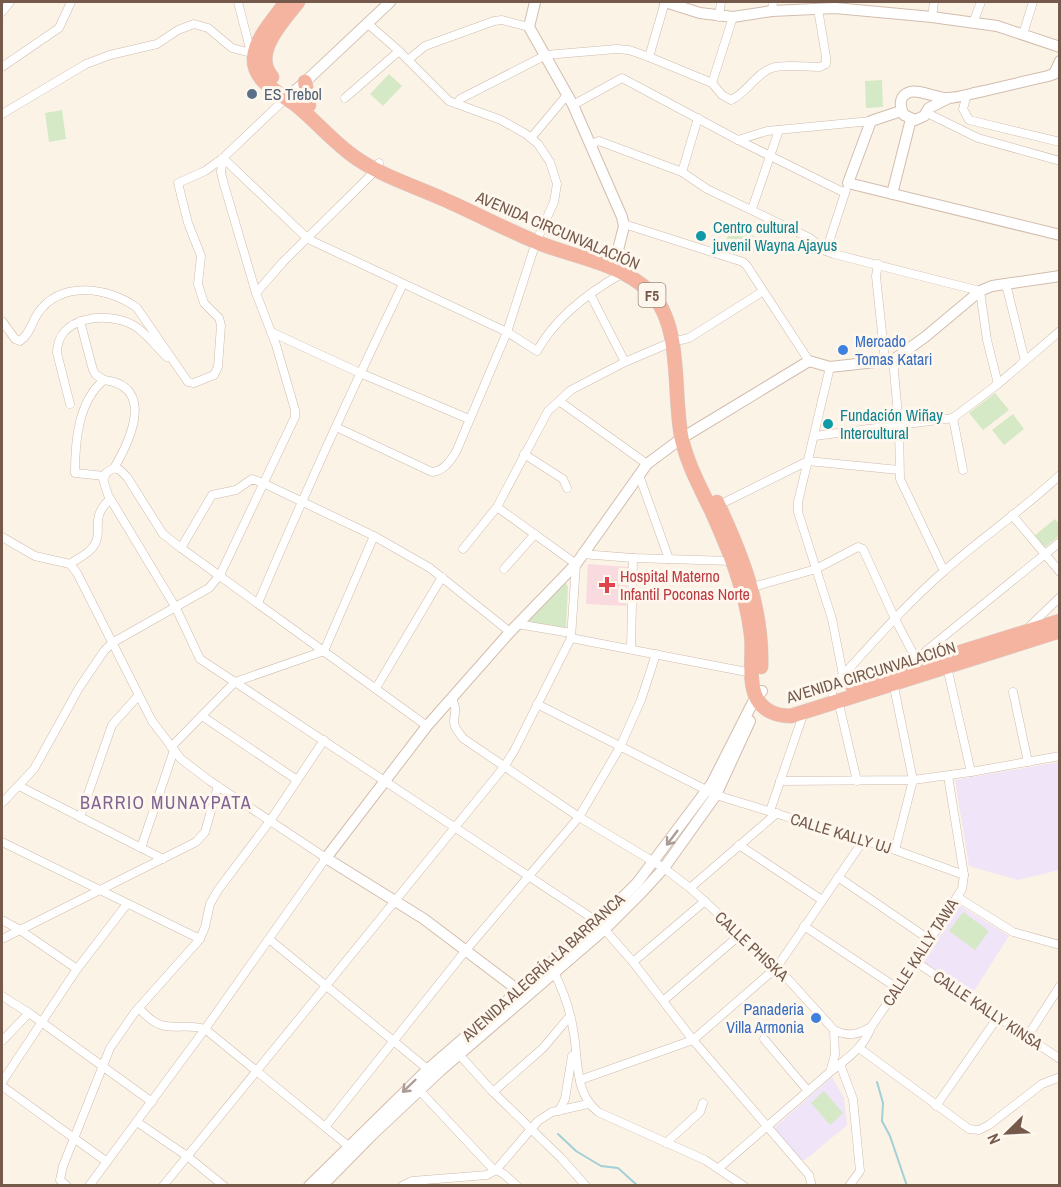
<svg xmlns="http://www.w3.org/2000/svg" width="1061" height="1187" viewBox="0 0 1061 1187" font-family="'Archivo Narrow',sans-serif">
	<rect width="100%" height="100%" fill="#fcf3e7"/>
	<g fill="#f0e4f8">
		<path d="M1059,762V870L1018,880L969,866L955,780Z"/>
		<path d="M959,905L1009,936L972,994L924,962Z"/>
		<path d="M832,1077L844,1098L847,1125L805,1160H801L774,1128Z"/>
	</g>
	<path fill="#f9dbdf" d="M588,564L628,567L626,606L586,604Z"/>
	<g fill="#d5e9c6">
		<path d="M389,74L402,86L383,106L370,94Z"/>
		<path d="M882,80L883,107L866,108L865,81Z"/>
		<path d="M62,110L66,139L49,142L45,113Z"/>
		<path d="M732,228L759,238L753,253L725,242Z"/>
		<path d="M995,393L1009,410L983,430L969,413Z"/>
		<path d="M1013,414L1024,429L1004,445L992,430Z"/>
		<path d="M1055,519L1059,524V536L1044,548L1034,536Z"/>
		<path d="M566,583L568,587L566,629L531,623L529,619Z"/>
		<path d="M963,912L989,931L975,950L949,931Z"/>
		<path d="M824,1091L843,1113L830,1125L811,1103Z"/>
	</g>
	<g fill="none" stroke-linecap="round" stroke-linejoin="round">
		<g stroke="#a2d0d7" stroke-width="2">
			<path d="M877,1082L883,1103L882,1121L890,1136L907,1186"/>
			<path d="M558,1134L576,1151L601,1166L618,1168L638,1186"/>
		</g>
		<defs>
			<g id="street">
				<path d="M238,2L251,53"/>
				<path d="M772,11L773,2"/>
				<path d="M2,12L10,2"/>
				<path d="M719,17L721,2"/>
				<path d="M932,17L934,2"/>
				<path d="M973,23L981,2"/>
				<path d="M1023,34L1033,2"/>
				<path d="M649,57L665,2"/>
				<path d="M408,60L425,46L494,21L502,20L529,27"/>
				<path d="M2,67L59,28L71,2"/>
				<path d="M712,83L733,17"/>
				<path d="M967,94L963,109L969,120L1060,142"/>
				<path d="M345,98L399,51"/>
				<path d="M457,104L460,99L546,55L616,49L629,50L649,57L712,83L722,95L731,100C747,93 756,73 772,68C781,64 809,67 820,67L826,64V57L818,9"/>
				<path d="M573,105L622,78L738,140L845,193"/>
				<path d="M927,113L978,138L1060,161"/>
				<path d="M2,114L86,64L110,55L157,44L178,30L194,24L208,28L232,48L251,53L254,57"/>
				<path d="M531,138L567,95"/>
				<path d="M738,140L767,131L871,121"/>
				<path d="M591,144L599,141L682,172L707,189L810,238L826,251L834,254L980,291L987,340L998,384L953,418L815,436"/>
				<path d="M223,158L308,239L507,332L537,351C556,317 589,292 623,273"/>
				<path d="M682,172L698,118"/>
				<path d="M752,209L779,130"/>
				<path d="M624,224L743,262L747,266L809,361"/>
				<path d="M826,251L846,190"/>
				<path d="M878,264L876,276L885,361"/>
				<path d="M1006,284L1025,361"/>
				<path d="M256,293L283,262L376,170L379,163"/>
				<path d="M590,294L625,362"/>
				<path d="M2,321L15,339L20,341C30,334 32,322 38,313C61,280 109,287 137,308L188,382L194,383L214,375L218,367L221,325L219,318L204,303L198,284L201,256L188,223L178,183L205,171L223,158L286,98"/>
				<path d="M80,321L93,370L96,375L104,380"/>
				<path d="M271,332L360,373L469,419"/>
				<path d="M893,360L899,426L900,479L944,571"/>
				<path d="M830,367L798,502V512L832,619L843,675"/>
				<path d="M998,384L1060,331"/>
				<path d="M559,401L647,464"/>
				<path d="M70,404L57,353C57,316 107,311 133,325C146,332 156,347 167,357"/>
				<path d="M953,418L963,470"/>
				<path d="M336,427L432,472C444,471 450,461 456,452L507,332L536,242L554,202L557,184L550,162L538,144L526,134L501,120L449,101L399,51L367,23"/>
				<path d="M524,454L563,479L567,488"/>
				<path d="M639,475L669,559"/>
				<path d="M105,476L75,473C75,442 78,401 104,380C156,386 130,441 114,468"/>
				<path d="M717,506L808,461L899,470"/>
				<path d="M1012,515L1060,572"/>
				<path d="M2,537L35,556L70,564L77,573L152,721L181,759L210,781L326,858L205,1029L89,1186"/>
				<path d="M181,548L427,726"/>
				<path d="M463,549L497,507L548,411L571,390L625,362L672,342L689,338L762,292"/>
				<path d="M582,554L633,558"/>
				<path d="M70,564C77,559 88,554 93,547C105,530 88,520 110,499"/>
				<path d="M504,569L535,534"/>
				<path d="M749,588L816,569L854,549L858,547L863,549L895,619L916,659L917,665"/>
				<path d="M258,603C304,495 352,389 403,284"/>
				<path d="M517,624L571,633"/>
				<path d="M1027,629L1060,597"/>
				<path d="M510,632L430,568L374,536L263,483L252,479L236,490L212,495L181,548L163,534L127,477L120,470L114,468L106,473L103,479L108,495L176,608L200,659L598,922L633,962L693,1040L809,1175L812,1186"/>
				<path d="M571,638L752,673"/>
				<path d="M631,649L633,558L732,561"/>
				<path d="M916,659L1060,542"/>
				<path d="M947,667L971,772"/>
				<path d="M893,682L913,780L895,850"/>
				<path d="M376,688L442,577"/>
				<path d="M1013,692L1028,762"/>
				<path d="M832,693L834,685C870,646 904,606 943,572C981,538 1023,510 1060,475"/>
				<path d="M452,699C458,712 454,710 454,722C454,729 461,735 464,739L579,817L664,868L690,888L777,967L834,1030C849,1037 857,1035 871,1027"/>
				<path d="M838,700L857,781"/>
				<path d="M537,704L716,795L895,850L964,875"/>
				<path d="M202,716L297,780"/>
				<path d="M171,747L235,682L324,651L374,536"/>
				<path d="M780,781L913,780L971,772L1060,756"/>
				<path d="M19,786L163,859"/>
				<path d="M2,803L34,769L79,688L104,651L112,643L209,588L220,575L295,417V410L276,345L256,293L223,181L221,172L223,158"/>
				<path d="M770,811L804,712"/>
				<path d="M80,817L112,725L138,696"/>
				<path d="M2,842L200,939"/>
				<path d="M739,845L822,900"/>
				<path d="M141,848L174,750"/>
				<path d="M838,877L930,940"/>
				<path d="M690,888L777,813"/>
				<path d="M957,897L1013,932L1060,945"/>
				<path d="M2,920L20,930L77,969"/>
				<path d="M804,926L897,988"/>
				<path d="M2,939L196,842L205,832L218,786"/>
				<path d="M269,939L430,1071"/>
				<path d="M633,962L705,901"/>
				<path d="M916,962L1060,1059"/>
				<path d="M553,970C562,988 570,1009 573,1029C579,1057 573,1092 598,1112L705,1160L744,1186"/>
				<path d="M2,996L29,1013L152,1102"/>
				<path d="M663,1001L741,934"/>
				<path d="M139,1008C165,1038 175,1021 205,1029L352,1149"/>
				<path d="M570,1016L543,1048L493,1092L561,1158L586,1186"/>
				<path d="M1027,1037L1060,986"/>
				<path d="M764,1039L808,1091"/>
				<path d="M2,1041L29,1013"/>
				<path d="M859,1048L969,1129L979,1130L989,1125L1042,1084L1060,1077"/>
				<path d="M456,1051L493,1092"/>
				<path d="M840,1064L853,1099L860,1171L849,1186"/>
				<path d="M830,1072C846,1059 864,1048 871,1027L916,962L962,889L964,875L948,776"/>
				<path d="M580,1080L693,1040L777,967L863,841"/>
				<path d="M2,1082L77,969L127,904"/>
				<path d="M2,1086L107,1162"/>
				<path d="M420,1091L492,1168L504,1174L517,1186"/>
				<path d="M936,1106L998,1017"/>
				<path d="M559,1111L565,1099L572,1056"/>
				<path d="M137,1122L187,1156L224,1186"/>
				<path d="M325,1127L466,950L579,817L620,747L641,700L656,654"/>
				<path d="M666,1143L700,1112L703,1103"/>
				<path d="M719,1168L830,1072L835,1055L834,1030"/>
				<path d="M67,1186L60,1180L63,1166L110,1048L135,1012L200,939L205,927L210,904L218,890L270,821L324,740"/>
				<path d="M163,1186L504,767L514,751L571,638L576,564L497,507"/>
				<path d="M402,1186L412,1181L487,1175L496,1170L538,1121L552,1112L588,1104"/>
			</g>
			<g id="secondary">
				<path d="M535,2L529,27L573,105L622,217L624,226L615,262"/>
				<path d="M665,2L700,13L733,17L772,11L835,8L932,17L997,26L1060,47"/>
				<path d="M286,98L305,82L390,2"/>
				<path d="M949,98L929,108L924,116L915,120L904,115C899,106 899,95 910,92C919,89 936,98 947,98C959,98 972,93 984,91C1005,86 1027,81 1048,76L1054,74L1060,61"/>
				<path d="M901,111L871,121L848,183L1060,235"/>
				<path d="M892,194L911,119"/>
				<path d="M526,996L424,919L326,858L427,726L510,632L576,564L647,464L682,438L809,361L830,367L893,360L925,337L980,291L992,286L1060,276"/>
				<path d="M309,1186L428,1069L598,922L637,883L712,783L753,702L762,691"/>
				<path d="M322,1186L372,1135L440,1071L605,929L643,891L664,868L716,795L750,721"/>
			</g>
			<g id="highway">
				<path d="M286,2C275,18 255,38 254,58C253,82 280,93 296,105C317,122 334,143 356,158C382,176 414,186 443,199C473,212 503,228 534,241C571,257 619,262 649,291C684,325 672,395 682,440C688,465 700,487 711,510C729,550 746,591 751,634C754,654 747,680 757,699C764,711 777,716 791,716L1060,631"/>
				<path d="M272,77C251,54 283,21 298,2"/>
				<path d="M305,82L309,105"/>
				<path d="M717,502C742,555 763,608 761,667"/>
				<path d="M852,686L1060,621"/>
			</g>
		</defs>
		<use href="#street" stroke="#cebbad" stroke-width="9"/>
		<use href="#secondary" stroke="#d2bdae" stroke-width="12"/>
		<use href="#highway" stroke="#d8d1cd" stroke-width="15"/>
		<use href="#street" stroke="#fff" stroke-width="8"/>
		<use href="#secondary" stroke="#fff" stroke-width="10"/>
		<use href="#highway" stroke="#f4b4a0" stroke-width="14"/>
	</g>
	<defs><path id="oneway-shaft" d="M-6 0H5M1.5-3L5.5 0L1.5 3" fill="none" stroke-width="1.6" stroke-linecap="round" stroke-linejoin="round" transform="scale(1.5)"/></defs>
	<g stroke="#ac9c94">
		<use href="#oneway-shaft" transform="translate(672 838) rotate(127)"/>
		<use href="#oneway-shaft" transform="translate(409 1086) rotate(136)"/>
	</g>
	<circle fill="#5c6f8a" stroke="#fef7ee" stroke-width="2" cx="252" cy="94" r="6"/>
	<g fill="#0f9aa8" stroke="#fef7ee" stroke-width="2">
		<circle cx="701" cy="236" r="6"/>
		<circle cx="828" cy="424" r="6"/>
	</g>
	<g fill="#3f7fe0" stroke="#fef7ee" stroke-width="2">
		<circle cx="843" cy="350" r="6"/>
		<circle cx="816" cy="1018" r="6"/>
	</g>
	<path fill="#e0444e" stroke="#fef7ee" stroke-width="2" d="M604 576h6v6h6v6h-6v6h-6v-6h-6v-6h6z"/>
	<g text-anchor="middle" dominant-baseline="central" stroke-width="6" stroke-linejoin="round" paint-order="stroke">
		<rect fill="#fef7ee" stroke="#9e897d" stroke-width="1.5" x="638.5" y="283" width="27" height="24" rx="4.5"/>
		<g font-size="15" font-weight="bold" fill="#755a4c">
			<text x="652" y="295">F5</text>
		</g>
		<g font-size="16" fill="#4e5e75" stroke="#fef7ee" text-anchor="start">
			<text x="264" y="94">ES Trebol</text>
		</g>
		<g font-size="16" fill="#0d838f" stroke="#fef7ee" text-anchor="start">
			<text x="713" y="227">Centro cultural<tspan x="713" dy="18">juvenil Wayna Ajayus</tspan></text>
			<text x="840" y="415">Fundación Wiñay<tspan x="840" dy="18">Intercultural</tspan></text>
		</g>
		<g font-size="16" fill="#755a4c" stroke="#fef7ee">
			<text transform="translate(558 230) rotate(23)">AVENIDA CIRCUNVALACIÓN</text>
			<text transform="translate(871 672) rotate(-17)">AVENIDA CIRCUNVALACIÓN</text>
			<text transform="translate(841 833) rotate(17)">CALLE KALLY UJ</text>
			<text transform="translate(752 946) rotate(43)">CALLE PHISKA</text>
			<text transform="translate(920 952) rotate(-57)">CALLE KALLY TAWA</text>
			<text transform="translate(543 967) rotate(-42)">AVENIDA ALEGRÍA-LA BARRANCA</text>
			<text transform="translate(988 1010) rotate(34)">CALLE KALLY KINSA</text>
		</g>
		<g font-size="16" fill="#366cbe" stroke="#fef7ee" text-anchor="start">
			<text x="855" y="341">Mercado<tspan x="855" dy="18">Tomas Katari</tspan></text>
			<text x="804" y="1009" text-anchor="end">Panaderia<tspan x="804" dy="18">Villa Armonia</tspan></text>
		</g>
		<g font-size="16" fill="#be3a42" stroke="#fef7ee" text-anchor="start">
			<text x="620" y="576">Hospital Materno<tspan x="620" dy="18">Infantil Poconas Norte</tspan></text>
		</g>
		<g font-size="18" letter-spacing="1.5" fill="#816491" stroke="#fef7ee">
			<text x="166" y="802">BARRIO MUNAYPATA</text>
		</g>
	</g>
	<rect width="1061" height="1187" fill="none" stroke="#755a4c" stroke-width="6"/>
	<g transform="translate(1007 1133) rotate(246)" stroke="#fef7ee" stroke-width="4.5" paint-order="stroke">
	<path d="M0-4.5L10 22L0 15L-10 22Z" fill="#755a4c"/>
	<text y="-9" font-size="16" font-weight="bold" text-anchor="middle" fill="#755a4c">N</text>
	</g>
</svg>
